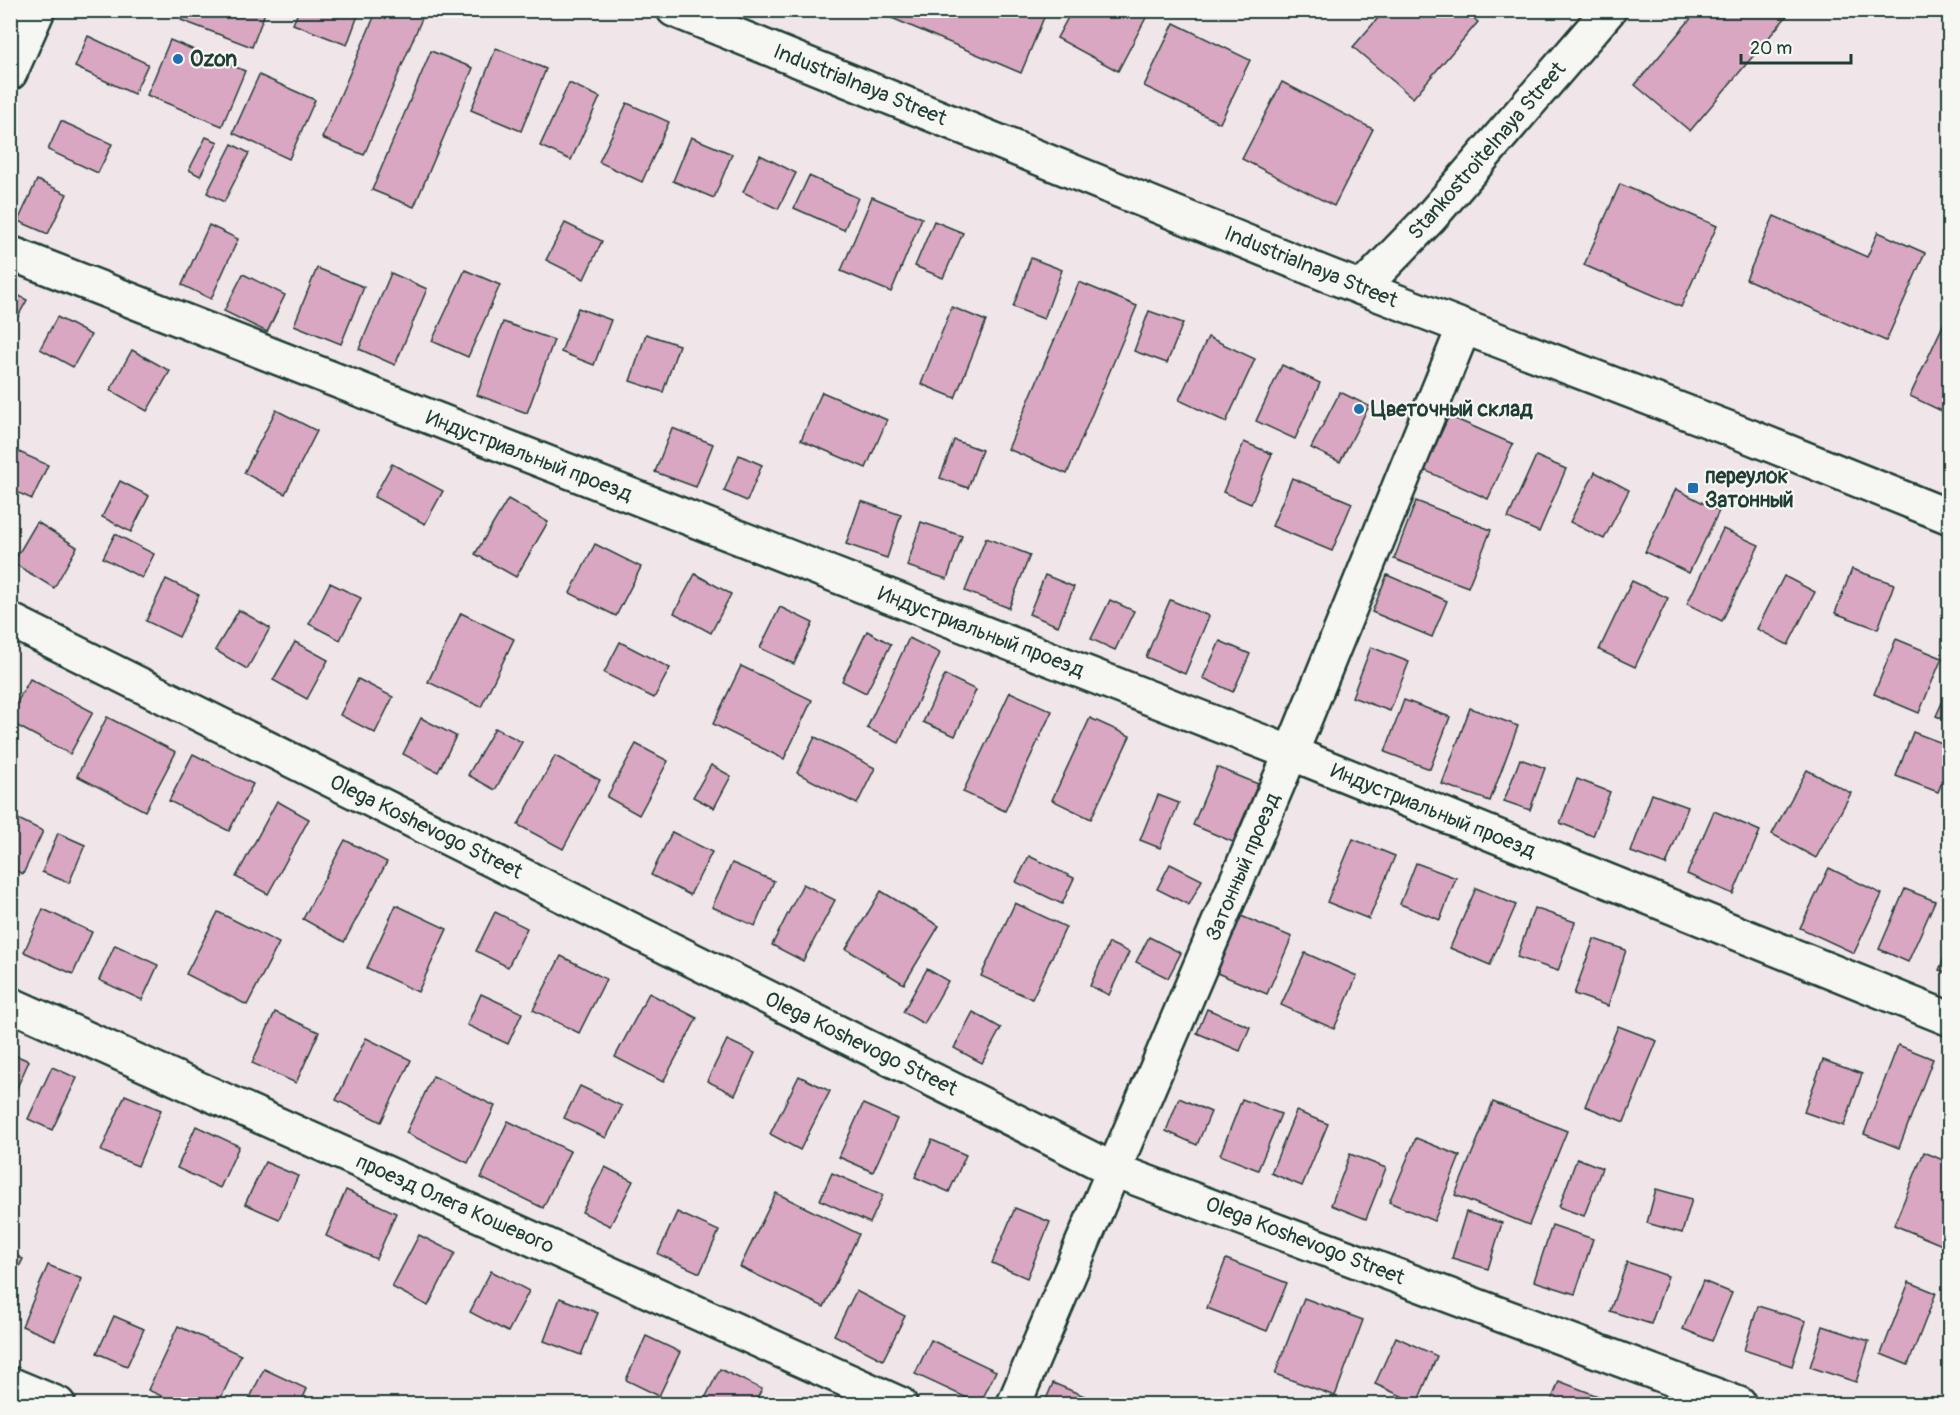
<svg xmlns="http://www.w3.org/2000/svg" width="1960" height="1415" viewBox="0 0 1960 1415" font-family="Pangolin,sans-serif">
	<rect width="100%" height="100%" fill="#f0e6e9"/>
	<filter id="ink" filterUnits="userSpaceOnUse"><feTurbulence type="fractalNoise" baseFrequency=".0167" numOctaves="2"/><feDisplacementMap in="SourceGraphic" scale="12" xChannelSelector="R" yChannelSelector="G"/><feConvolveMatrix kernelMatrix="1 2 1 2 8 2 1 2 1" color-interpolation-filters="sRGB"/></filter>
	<g filter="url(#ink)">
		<g fill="#daa7c3" stroke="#1f3d34" stroke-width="1.5">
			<path d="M185,10H266L252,47L181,20Z"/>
			<path d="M299,10H360L347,45L293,24Z"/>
			<path d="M377,10H409L423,16L364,155L322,138Z"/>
			<path d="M873,10H1047L1021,73Z"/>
			<path d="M1072,10H1150L1118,71L1057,38Z"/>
			<path d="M1385,10H1464L1478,22L1413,98L1353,47Z"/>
			<path d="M1698,10H1792L1690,131L1635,85Z"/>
			<path d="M1174,23L1250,60L1220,123L1144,86Z"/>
			<path d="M88,36L148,64L134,94L75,67Z"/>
			<path d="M170,40L245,71L222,126L147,95Z"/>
			<path d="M496,48L546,69L521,131L471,110Z"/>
			<path d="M431,51L473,68L414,207L372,190Z"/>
			<path d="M259,75L315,100L289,159L233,133Z"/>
			<path d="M1282,82L1373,129L1334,206L1242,159Z"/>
			<path d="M569,83L600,97L571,160L540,146Z"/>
			<path d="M627,103L669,122L642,182L599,162Z"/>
			<path d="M61,121L112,144L98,173L48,150Z"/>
			<path d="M206,137L218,142L200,176L189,170Z"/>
			<path d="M691,137L732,154L714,198L673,181Z"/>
			<path d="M232,144L249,153L224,202L207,193Z"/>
			<path d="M760,155L796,173L778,209L743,192Z"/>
			<path d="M809,176L858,198L844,230L794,208Z"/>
			<path d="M37,180L67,194L48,234L18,221Z"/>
			<path d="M1620,184L1717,226L1681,307L1584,265Z"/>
			<path d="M872,197L922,218L891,292L841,271Z"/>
			<path d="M1774,216L1867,257L1878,232L1925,253L1886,341L1746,279Z"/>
			<path d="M934,221L963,233L943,278L915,266Z"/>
			<path d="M565,223L602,241L584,279L546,260Z"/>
			<path d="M209,225L238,239L211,299L182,285Z"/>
			<path d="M1031,258L1062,270L1044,319L1013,307Z"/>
			<path d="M317,268L364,287L341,344L294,325Z"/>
			<path d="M465,270L500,285L468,357L432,341Z"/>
			<path d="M391,273L427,289L395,365L359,349Z"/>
			<path d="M243,274L285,295L267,332L224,311Z"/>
			<path d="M1079,282L1137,306L1067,474L1008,449Z"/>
			<path d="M10,291L27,300L10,331Z"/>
			<path d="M952,307L986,321L955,398L921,384Z"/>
			<path d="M578,308L611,320L594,365L561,352Z"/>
			<path d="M1149,311L1183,323L1167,363L1134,351Z"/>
			<path d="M57,317L91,335L73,367L40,349Z"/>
			<path d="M1945,321L1950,323V415L1910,396Z"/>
			<path d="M503,322L554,340L527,413L477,395Z"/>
			<path d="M646,334L679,345L663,392L630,381Z"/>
			<path d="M1208,337L1255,359L1226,422L1179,400Z"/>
			<path d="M132,350L170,371L147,411L110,390Z"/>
			<path d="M1282,365L1320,383L1295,439L1256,421Z"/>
			<path d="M822,392L887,420L866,468L801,440Z"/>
			<path d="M1340,392L1369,406L1340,462L1311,448Z"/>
			<path d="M276,410L317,431L285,494L244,473Z"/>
			<path d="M1449,416L1513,444L1488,499L1424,470Z"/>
			<path d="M672,428L713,444L696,487L655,472Z"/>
			<path d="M954,440L982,450L968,488L940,478Z"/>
			<path d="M1244,442L1272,454L1251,504L1223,492Z"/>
			<path d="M10,448L48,465L32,499L10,489Z"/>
			<path d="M739,455L762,465L747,501L724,491Z"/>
			<path d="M1536,456L1566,469L1539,532L1508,518Z"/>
			<path d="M392,464L443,491L425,524L374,497Z"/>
			<path d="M1595,472L1629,490L1604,539L1570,522Z"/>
			<path d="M1292,478L1352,503L1332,551L1272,526Z"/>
			<path d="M120,481L149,496L131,532L102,517Z"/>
			<path d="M1676,489L1719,511L1689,573L1645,552Z"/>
			<path d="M508,499L548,522L516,577L475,554Z"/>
			<path d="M861,501L901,515L887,558L846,544Z"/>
			<path d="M1416,501L1491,530L1468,587L1394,559Z"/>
			<path d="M37,522L77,547L54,588L13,563Z"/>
			<path d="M921,522L962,536L947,579L907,566Z"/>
			<path d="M1723,529L1759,545L1722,621L1687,604Z"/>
			<path d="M115,534L154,554L142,578L103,558Z"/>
			<path d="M986,538L1030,555L1009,608L965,591Z"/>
			<path d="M595,544L641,567L616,616L570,593Z"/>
			<path d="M1852,569L1894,584L1878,629L1835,613Z"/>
			<path d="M695,574L731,594L711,633L674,613Z"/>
			<path d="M1045,575L1074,587L1058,626L1029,614Z"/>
			<path d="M1387,575L1447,601L1432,637L1372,612Z"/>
			<path d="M1784,576L1815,592L1788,645L1757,629Z"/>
			<path d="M166,579L199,595L179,637L146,621Z"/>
			<path d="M1632,581L1668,598L1635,667L1599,650Z"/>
			<path d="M330,583L361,598L340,640L309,624Z"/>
			<path d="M1110,600L1134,611L1115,650L1091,639Z"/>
			<path d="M1170,600L1209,616L1185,674L1146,657Z"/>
			<path d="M780,607L813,623L794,664L760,648Z"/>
			<path d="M239,610L270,628L247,669L215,650Z"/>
			<path d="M461,613L514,639L481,707L428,682Z"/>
			<path d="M867,631L891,644L866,693L842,681Z"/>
			<path d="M1950,635V650L1944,647Z"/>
			<path d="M909,638L940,653L899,743L867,728Z"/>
			<path d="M1896,639L1942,658L1919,713L1874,694Z"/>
			<path d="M1220,641L1250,654L1233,692L1203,678Z"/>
			<path d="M295,642L328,660L307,699L273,680Z"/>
			<path d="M620,642L670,668L654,698L604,673Z"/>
			<path d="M1371,647L1409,662L1390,711L1352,697Z"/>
			<path d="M741,666L812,700L784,759L713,724Z"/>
			<path d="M945,675L976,690L955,736L923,722Z"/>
			<path d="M30,679L93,712L70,754L10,722V715Z"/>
			<path d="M358,679L393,697L375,733L340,715Z"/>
			<path d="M1950,685V722L1936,716Z"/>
			<path d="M1010,692L1052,711L1005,811L963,792Z"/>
			<path d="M1404,700L1450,717L1430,769L1385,752Z"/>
			<path d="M1470,708L1518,726L1490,801L1442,784Z"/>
			<path d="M107,717L176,752L145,811L77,776Z"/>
			<path d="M421,718L456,736L438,772L403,754Z"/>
			<path d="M1090,718L1130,736L1091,819L1052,800Z"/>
			<path d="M495,728L522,742L495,790L468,775Z"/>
			<path d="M1913,732L1950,746V762L1938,792L1896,776Z"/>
			<path d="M815,737L875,768L857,804L797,773Z"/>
			<path d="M636,744L668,761L639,815L607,797Z"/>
			<path d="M193,754L253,784L229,831L169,801Z"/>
			<path d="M555,756L600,780L563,849L518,825Z"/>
			<path d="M1520,759L1545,768L1530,810L1504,801Z"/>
			<path d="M711,765L731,776L714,808L693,797Z"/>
			<path d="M1217,767L1258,784L1233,842L1193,825Z"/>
			<path d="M1807,770L1851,793L1816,858L1772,834Z"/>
			<path d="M1577,779L1610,792L1593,836L1560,823Z"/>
			<path d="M1652,794L1688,807L1666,865L1631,852Z"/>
			<path d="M1158,795L1179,803L1160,848L1140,840Z"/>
			<path d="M277,801L309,819L268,894L236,877Z"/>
			<path d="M1714,811L1760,831L1733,894L1687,874Z"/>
			<path d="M10,815L43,831L23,874L10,868Z"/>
			<path d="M672,832L712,852L690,895L651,875Z"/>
			<path d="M58,833L85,845L69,883L42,872Z"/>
			<path d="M1353,839L1395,856L1369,919L1327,902Z"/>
			<path d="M345,840L387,862L344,942L303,919Z"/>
			<path d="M1029,856L1074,878L1062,904L1016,882Z"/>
			<path d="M732,863L774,881L755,926L712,907Z"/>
			<path d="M1416,863L1456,878L1440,920L1400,904Z"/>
			<path d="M1170,864L1202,880L1189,905L1157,889Z"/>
			<path d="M1829,868L1882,894L1854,953L1800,928Z"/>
			<path d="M803,884L835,900L803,961L772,945Z"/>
			<path d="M1476,888L1516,905L1490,965L1450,948Z"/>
			<path d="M1905,889L1935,901L1908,962L1879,949Z"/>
			<path d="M881,891L939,926L904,984L846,949Z"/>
			<path d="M1015,903L1066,927L1032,999L981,976Z"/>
			<path d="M396,905L447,929L418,992L367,968Z"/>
			<path d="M1534,908L1575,922L1558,971L1517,957Z"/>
			<path d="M43,909L92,932L73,974L24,952Z"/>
			<path d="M218,912L279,943L247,1005L186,974Z"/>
			<path d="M495,912L527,928L508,967L476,951Z"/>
			<path d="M1241,916L1292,937L1267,994L1217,973Z"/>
			<path d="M1149,937L1181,953L1168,978L1136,962Z"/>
			<path d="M1594,939L1626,950L1608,1006L1574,994Z"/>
			<path d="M1109,943L1129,952L1109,995L1090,986Z"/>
			<path d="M115,945L158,965L142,1000L99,980Z"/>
			<path d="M1950,945V974L1939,970Z"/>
			<path d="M1305,953L1357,976L1334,1029L1281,1005Z"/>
			<path d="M561,956L606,979L579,1033L533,1010Z"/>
			<path d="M927,969L948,981L924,1024L903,1012Z"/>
			<path d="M649,993L697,1018L663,1082L615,1057Z"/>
			<path d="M481,994L522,1013L508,1044L467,1025Z"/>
			<path d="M1207,1009L1250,1027L1240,1051L1197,1033Z"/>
			<path d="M275,1012L319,1032L296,1083L252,1063Z"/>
			<path d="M973,1012L1001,1028L982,1063L954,1048Z"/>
			<path d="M1618,1026L1657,1041L1624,1122L1585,1106Z"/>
			<path d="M366,1038L411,1060L381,1122L336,1100Z"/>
			<path d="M727,1040L755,1053L735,1095L707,1081Z"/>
			<path d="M1898,1045L1933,1059L1899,1148L1864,1134Z"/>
			<path d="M10,1053L29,1061L11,1101H10Z"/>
			<path d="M1823,1060L1862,1074L1844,1126L1804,1112Z"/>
			<path d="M52,1067L77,1078L52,1130L28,1119Z"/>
			<path d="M433,1076L495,1106L468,1163L406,1133Z"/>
			<path d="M799,1076L830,1091L800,1150L770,1134Z"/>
			<path d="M580,1086L622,1106L606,1138L564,1118Z"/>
			<path d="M125,1095L161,1110L138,1166L101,1151Z"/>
			<path d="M1179,1098L1211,1112L1197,1145L1166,1131Z"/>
			<path d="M1242,1099L1281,1114L1258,1170L1220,1155Z"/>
			<path d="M1493,1102L1567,1131L1529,1225L1455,1195Z"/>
			<path d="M863,1104L897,1119L873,1172L839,1157Z"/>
			<path d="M1296,1111L1328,1124L1302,1186L1271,1173Z"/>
			<path d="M508,1121L570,1151L543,1208L481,1178Z"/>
			<path d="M196,1126L239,1146L220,1188L177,1168Z"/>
			<path d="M1416,1138L1460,1156L1434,1221L1389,1202Z"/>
			<path d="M932,1140L966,1155L949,1192L915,1177Z"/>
			<path d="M1924,1152L1950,1163V1242L1947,1247L1894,1225Z"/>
			<path d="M1350,1154L1386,1168L1366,1219L1331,1205Z"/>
			<path d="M1577,1158L1602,1168L1584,1216L1559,1207Z"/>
			<path d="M265,1162L298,1176L279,1219L245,1204Z"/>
			<path d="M605,1167L633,1181L610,1226L582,1212Z"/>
			<path d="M832,1173L883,1195L870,1223L820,1200Z"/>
			<path d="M1656,1189L1692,1199L1682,1233L1647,1223Z"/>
			<path d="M346,1190L396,1213L376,1259L326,1236Z"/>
			<path d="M776,1193L859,1234L824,1307L740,1267Z"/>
			<path d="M1015,1208L1050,1222L1027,1278L992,1263Z"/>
			<path d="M677,1212L719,1231L700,1273L658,1254Z"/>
			<path d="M1466,1212L1502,1223L1488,1269L1452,1258Z"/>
			<path d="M1552,1225L1593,1239L1575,1294L1534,1281Z"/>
			<path d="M419,1235L455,1253L428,1306L392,1287Z"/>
			<path d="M10,1252L23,1259L10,1285Z"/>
			<path d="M1226,1259L1287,1283L1267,1331L1207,1308Z"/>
			<path d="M1627,1262L1668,1276L1651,1324L1610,1311Z"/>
			<path d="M48,1265L82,1279L55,1340L22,1326Z"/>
			<path d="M491,1271L529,1291L508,1332L470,1312Z"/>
			<path d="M1703,1281L1732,1293L1712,1341L1683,1329Z"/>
			<path d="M1909,1282L1936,1293L1908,1365L1881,1354Z"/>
			<path d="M856,1291L905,1316L883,1360L834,1335Z"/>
			<path d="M560,1298L598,1313L581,1355L544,1341Z"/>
			<path d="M1304,1298L1363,1320L1335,1396L1275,1374Z"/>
			<path d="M1758,1306L1806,1321L1792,1366L1744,1350Z"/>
			<path d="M114,1316L144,1329L127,1366L97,1353Z"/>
			<path d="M178,1326L241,1355L218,1404H179L148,1390Z"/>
			<path d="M1823,1326L1869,1341L1856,1382L1810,1367Z"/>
			<path d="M646,1336L680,1352L659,1396L626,1380Z"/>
			<path d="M1396,1337L1437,1356L1417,1403L1375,1384Z"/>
			<path d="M931,1340L996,1371L980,1404L915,1374Z"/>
			<path d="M264,1369L307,1389L300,1404H247Z"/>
			<path d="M720,1369L762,1389L754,1404H702Z"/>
			<path d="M1559,1381L1616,1403L1615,1404H1550Z"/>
			<path d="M1053,1383L1089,1398L1086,1404H1044Z"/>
			<path d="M328,1397L346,1404H325Z"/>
			<path d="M1888,1400L1902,1404H1886Z"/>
		</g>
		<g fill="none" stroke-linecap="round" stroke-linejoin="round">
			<defs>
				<g id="street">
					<path d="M10,73L38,10"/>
					<path d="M10,253L1291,753L1950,1019"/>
					<path d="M10,620L1114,1170L1739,1404"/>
					<path d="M10,1004L900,1404"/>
					<path d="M10,1384L58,1404"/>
					<path d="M1014,1404L1291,753L1464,327"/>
				</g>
				<g id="secondary">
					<path d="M674,10L1328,275L1751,437L1950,517"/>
					<path d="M1362,288L1430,218L1609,10"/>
				</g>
			</defs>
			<use href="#street" stroke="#1f3d34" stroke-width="38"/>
			<use href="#secondary" stroke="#1f3d34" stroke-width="38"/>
			<use href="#street" stroke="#f6f6f2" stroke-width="33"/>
			<use href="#secondary" stroke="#f6f6f2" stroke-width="33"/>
		</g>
	</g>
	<g fill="#1f6fb2" stroke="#f6f6f2" stroke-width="2">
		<circle cx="178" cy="59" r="6"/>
		<circle cx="1359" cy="409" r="6"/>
		<rect x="1687" y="482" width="12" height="12" rx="3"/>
	</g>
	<g text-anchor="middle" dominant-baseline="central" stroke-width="4.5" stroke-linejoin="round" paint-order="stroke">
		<g font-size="21" font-weight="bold" fill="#1f3d34" stroke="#f6f6f2" text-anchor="start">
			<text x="190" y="59">Ozon</text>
			<text x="1371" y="409">Цветочный склад</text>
			<text x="1705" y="476">переулок<tspan x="1705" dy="24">Затонный</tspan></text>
		</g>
		<g font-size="21" fill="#1f3d34" stroke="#f6f6f2">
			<text transform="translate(860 85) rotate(22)">Industrialnaya Street</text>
			<text transform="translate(1487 151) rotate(-49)">Stankostroitelnaya Street</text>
			<text transform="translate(1311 267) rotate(22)">Industrialnaya Street</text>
			<text transform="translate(529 456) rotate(21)">Индустриальный проезд</text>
			<text transform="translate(981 632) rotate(21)">Индустриальный проезд</text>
			<text transform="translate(1433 811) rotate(22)">Индустриальный проезд</text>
			<text transform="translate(426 827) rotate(26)">Olega Koshevogo Street</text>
			<text transform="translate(1243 867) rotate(-67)">Затонный проезд</text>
			<text transform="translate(861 1044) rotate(26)">Olega Koshevogo Street</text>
			<text transform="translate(455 1204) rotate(24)">проезд Олега Кошевого</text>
			<text transform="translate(1305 1241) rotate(21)">Olega Koshevogo Street</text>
		</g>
	</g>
	<rect width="1960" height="1415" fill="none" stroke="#f6f6f2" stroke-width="36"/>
	<rect x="18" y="18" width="1924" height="1379" fill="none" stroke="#1f3d34" stroke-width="2" filter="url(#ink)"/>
	<path d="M1741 54v9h110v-9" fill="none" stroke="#1f3d34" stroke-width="3"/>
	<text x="1750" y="54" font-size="18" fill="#1f3d34" stroke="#f6f6f2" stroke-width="4.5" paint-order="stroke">20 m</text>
</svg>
